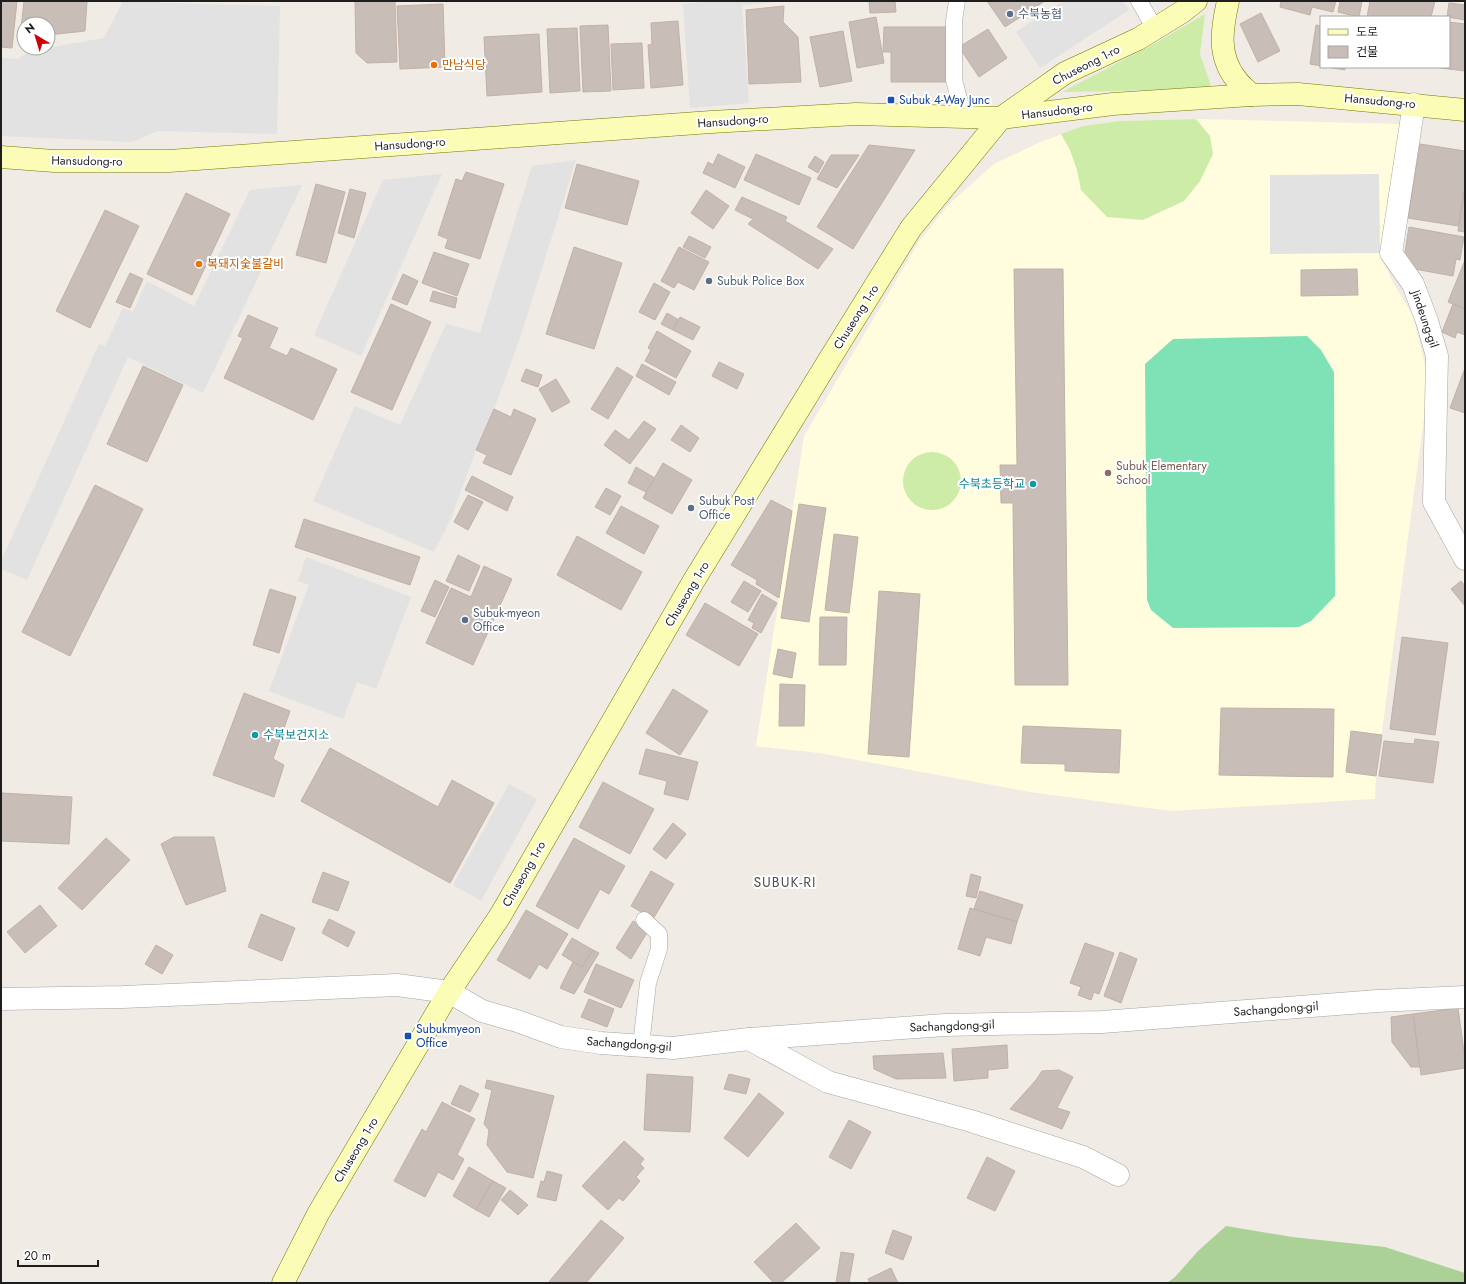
<svg xmlns="http://www.w3.org/2000/svg" width="1466" height="1284" viewBox="0 0 1466 1284" font-family="Jost,'Noto Sans KR',sans-serif">
	<rect width="100%" height="100%" fill="#f0ebe4"/>
	<path fill="#fffdde" d="M1196,119L1402,124L1383,261L1393,282L1413,316L1429,381L1376,776L1375,799L1171,811L1030,792L819,753L756,746L804,436L920,240L948,205L994,164L1038,143L1083,126L1120,121Z"/>
	<g fill="#cceca8">
		<path d="M1205,14L1200,54L1212,89L1062,92L1154,44Z"/>
		<path d="M1196,119L1210,136L1213,154L1200,181L1184,201L1143,220L1107,217L1081,190L1077,170L1070,150L1061,134L1083,126L1120,121Z"/>
		<circle cx="932" cy="481" r="29"/>
	</g>
	<path fill="#abd197" d="M1226,1226L1292,1237L1385,1247L1465,1273V1283H1167L1175,1277L1198,1251Z"/>
	<path fill="#7fe2b7" d="M1307,336L1321,350L1334,372L1335,596L1311,621L1299,627L1173,628L1151,610L1147,600L1145,364L1173,339Z"/>
	<g fill="#e2e2e2">
		<path d="M123,1H161V3L280,6L277,134L157,131L132,142L1,136V58L18,59L30,51L104,38Z"/>
		<path d="M703,1H786L742,5L749,103L690,108L683,4L703,2Z"/>
		<path d="M1063,1H1123L1129,10L1040,68L1016,32Z"/>
		<path d="M576,160L520,338L494,409L476,450L450,521L434,552L313,501L355,406L400,425L446,324L480,333L532,166Z"/>
		<path d="M442,174L361,356L314,335L383,180Z"/>
		<path d="M1379,174L1380,253L1270,254V175Z"/>
		<path d="M302,185L203,393L128,357L27,580L1,569V561L99,344L105,346L123,308L133,312L147,281L194,306L250,190Z"/>
		<path d="M306,557L411,597L376,689L357,682L343,719L269,691L309,585L298,581Z"/>
		<path d="M509,784L537,799L481,901L453,885Z"/>
	</g>
	<g fill="#c8bdb7" stroke="#c2b1a6">
		<path d="M1,1H17L12,48L1,47Z"/>
		<path d="M24,1H87L85,31L48,35V24H24V37L20,38Z"/>
		<path d="M355,1H395L397,62L367,63L356,53Z"/>
		<path d="M869,1H895L896,12L870,13Z"/>
		<path d="M987,1H1045L1005,27Z"/>
		<path d="M1281,1H1336L1333,12L1312,7L1310,15L1280,7Z"/>
		<path d="M1340,1H1362L1359,17L1338,12Z"/>
		<path d="M1370,1H1435L1431,17H1367Z"/>
		<path d="M1449,3L1465,5V20L1447,17Z"/>
		<path d="M443,4L445,67L400,69L397,6Z"/>
		<path d="M784,6L783,22L798,37L801,82L749,84L746,10Z"/>
		<path d="M1261,13L1280,51L1258,62L1240,24Z"/>
		<path d="M876,17L884,63L857,68L849,22Z"/>
		<path d="M678,21L683,85L651,88L648,45L652,44L651,23Z"/>
		<path d="M1449,22L1465,24V71L1441,68L1449,67Z"/>
		<path d="M608,25L611,91L583,92L580,26Z"/>
		<path d="M1316,25L1321,26V66L1310,64Z"/>
		<path d="M884,27H948L947,82H891V52H883Z"/>
		<path d="M577,28L580,91L550,93L547,29Z"/>
		<path d="M988,29L1007,58L979,77L959,47Z"/>
		<path d="M843,31L852,81L820,87L810,37Z"/>
		<path d="M539,34L542,92L487,96L484,37Z"/>
		<path d="M642,43L644,88L613,90L611,44Z"/>
		<path d="M1327,67H1345V70Z"/>
		<path d="M1420,144L1465,151V187L1458,226L1408,218Z"/>
		<path d="M869,145L915,150L853,249L817,227Z"/>
		<path d="M718,154L745,167L735,188L703,173L708,162L713,165Z"/>
		<path d="M756,154L811,178L799,205L744,180Z"/>
		<path d="M831,155H859L837,188L817,179Z"/>
		<path d="M815,156L824,162L818,173L808,167Z"/>
		<path d="M577,164L639,181L627,225L565,208Z"/>
		<path d="M466,172L504,184L480,259L445,248L448,239L438,235L456,179L462,181Z"/>
		<path d="M316,184L345,192L326,263L296,255Z"/>
		<path d="M1465,187V232L1458,231Z"/>
		<path d="M350,189L366,193L354,238L338,233Z"/>
		<path d="M706,190L729,206L713,229L691,213Z"/>
		<path d="M186,193L230,214L192,295L147,274Z"/>
		<path d="M742,197L787,217L785,221L833,249L818,269L748,224L753,219L735,210Z"/>
		<path d="M105,210L139,226L90,328L56,311Z"/>
		<path d="M1409,227L1464,237L1460,260L1456,259L1453,276L1409,268L1411,259L1404,258Z"/>
		<path d="M689,236L711,247L705,258L683,247Z"/>
		<path d="M574,247L622,263L594,349L546,334Z"/>
		<path d="M679,247L709,262L694,290L678,282L674,288L661,281Z"/>
		<path d="M434,252L469,264L457,296L422,283Z"/>
		<path d="M1465,260V309L1448,302Z"/>
		<path d="M1014,269H1063L1068,685H1015L1013,503H1001L1000,465H1017Z"/>
		<path d="M1357,269L1358,295L1301,296V270Z"/>
		<path d="M130,273L143,279L130,308L116,302Z"/>
		<path d="M403,274L418,281L407,305L392,299Z"/>
		<path d="M654,283L670,292L655,320L639,312Z"/>
		<path d="M433,291L457,298L455,308L430,301Z"/>
		<path d="M391,304L431,322L392,410L351,392Z"/>
		<path d="M1453,304L1465,309V335L1457,332L1455,338L1442,332Z"/>
		<path d="M667,313L679,320L673,330L661,324Z"/>
		<path d="M248,315L278,328L269,348L287,356L291,348L337,369L313,420L224,378L243,338L238,336Z"/>
		<path d="M680,317L700,327L693,340L673,330Z"/>
		<path d="M657,331L691,351L676,378L645,361L651,350L648,348Z"/>
		<path d="M719,362L744,374L737,389L712,376Z"/>
		<path d="M642,364L676,382L669,395L636,376Z"/>
		<path d="M143,366L183,385L147,462L107,444Z"/>
		<path d="M617,367L633,377L608,419L591,409Z"/>
		<path d="M1465,368V413L1450,408Z"/>
		<path d="M526,369L542,375L538,387L521,381Z"/>
		<path d="M556,379L570,402L552,412L539,389Z"/>
		<path d="M494,409L511,417L514,409L536,419L511,475L483,463L487,455L476,450Z"/>
		<path d="M644,421L656,429L630,464L604,445L615,430L629,440Z"/>
		<path d="M681,425L699,438L690,452L671,440Z"/>
		<path d="M663,463L692,480L672,514L643,498Z"/>
		<path d="M636,467L655,478L646,492L628,483Z"/>
		<path d="M472,476L513,497L507,511L465,490Z"/>
		<path d="M95,485L143,509L70,656L22,632Z"/>
		<path d="M606,488L621,496L610,515L595,507Z"/>
		<path d="M468,495L483,502L468,530L454,522Z"/>
		<path d="M771,500L792,511L779,598L756,584L757,580L731,565Z"/>
		<path d="M799,504L826,508L809,622L781,618Z"/>
		<path d="M621,506L659,526L644,554L606,533Z"/>
		<path d="M304,519L420,557L410,585L295,547Z"/>
		<path d="M834,534L858,537L849,613L825,610Z"/>
		<path d="M577,536L642,572L621,610L557,575Z"/>
		<path d="M458,555L480,566L469,591L446,581Z"/>
		<path d="M484,566L512,579L473,665L426,643L451,588L471,597Z"/>
		<path d="M435,580L449,587L435,617L421,611Z"/>
		<path d="M744,581L761,591L748,612L731,602Z"/>
		<path d="M1461,581L1465,586V606L1451,589Z"/>
		<path d="M270,589L296,597L279,653L253,645Z"/>
		<path d="M879,591L920,594L909,757L868,754Z"/>
		<path d="M762,594L777,603L761,633L752,628L754,623L748,620Z"/>
		<path d="M705,603L758,634L739,666L686,635Z"/>
		<path d="M820,617H847L846,665H819Z"/>
		<path d="M1402,637L1448,643L1435,735L1390,729Z"/>
		<path d="M778,649L796,653L792,678L773,674Z"/>
		<path d="M780,684L805,685L804,726H779Z"/>
		<path d="M673,689L708,711L680,755L646,733Z"/>
		<path d="M244,693L290,711L273,759L284,765L274,797L213,775Z"/>
		<path d="M1221,708L1334,709L1333,777L1219,775Z"/>
		<path d="M1023,726L1121,730L1119,773L1065,771V764L1021,763Z"/>
		<path d="M1351,731L1382,735L1376,776L1346,772Z"/>
		<path d="M1415,739L1439,742L1433,783L1379,776L1384,741L1414,744Z"/>
		<path d="M330,748L438,807L452,780L494,803L450,883L301,801Z"/>
		<path d="M646,749L698,762L688,800L664,794L667,781L639,774Z"/>
		<path d="M603,782L654,809L630,854L579,827Z"/>
		<path d="M1,793L72,797L69,844L1,841Z"/>
		<path d="M673,823L686,834L666,859L653,849Z"/>
		<path d="M174,837H214L226,891L186,905L161,844Z"/>
		<path d="M106,838L130,860L82,910L58,888Z"/>
		<path d="M574,838L625,866L609,894L600,889L578,929L536,906Z"/>
		<path d="M651,871L674,884L653,919L631,906Z"/>
		<path d="M323,872L349,882L338,911L312,902Z"/>
		<path d="M971,874L981,877L976,898L966,896Z"/>
		<path d="M980,891L1023,905L1017,922L974,909Z"/>
		<path d="M40,905L57,926L25,953L7,932Z"/>
		<path d="M970,908L1017,922L1011,944L986,937L980,956L958,949Z"/>
		<path d="M526,910L568,934L547,969L539,964L530,979L497,960Z"/>
		<path d="M261,914L295,928L282,961L248,947Z"/>
		<path d="M329,919L355,932L348,947L322,933Z"/>
		<path d="M633,921L648,931L631,959L616,948Z"/>
		<path d="M572,938L593,950L582,967L562,955Z"/>
		<path d="M1085,943L1114,953L1099,994L1094,992L1091,1000L1078,995L1081,987L1070,983Z"/>
		<path d="M156,945L173,955L162,974L145,964Z"/>
		<path d="M593,950L599,953L574,994L560,988L573,962L582,967Z"/>
		<path d="M1120,952L1137,959L1121,1003L1104,996Z"/>
		<path d="M596,964L634,980L621,1008L584,992Z"/>
		<path d="M589,999L614,1009L607,1027L581,1017Z"/>
		<path d="M1458,1008L1465,1059V1068L1421,1075L1413,1014Z"/>
		<path d="M1413,1014L1420,1067H1411L1392,1042L1391,1017Z"/>
		<path d="M1007,1045L1008,1068L988,1070V1078L954,1081L952,1049Z"/>
		<path d="M943,1053L946,1078L896,1079L874,1069L873,1056Z"/>
		<path d="M1059,1070L1073,1077L1057,1108L1070,1112L1062,1129L1010,1109L1036,1080L1042,1071Z"/>
		<path d="M647,1074L693,1077L690,1132L644,1130Z"/>
		<path d="M729,1074L750,1079L746,1094L724,1089Z"/>
		<path d="M487,1080L554,1096L533,1178L507,1172L487,1145L489,1130L484,1124L492,1090L485,1088Z"/>
		<path d="M460,1085L479,1094L470,1112L451,1104Z"/>
		<path d="M759,1093L784,1113L748,1157L724,1138Z"/>
		<path d="M442,1102L475,1119L457,1155L464,1159L453,1180L438,1172L425,1197L394,1181L422,1129L426,1132Z"/>
		<path d="M849,1120L871,1132L851,1169L829,1157Z"/>
		<path d="M624,1141L644,1159L640,1164L644,1168L636,1177L640,1181L623,1201L619,1198L608,1210L582,1186Z"/>
		<path d="M987,1157L1015,1171L995,1211L967,1198Z"/>
		<path d="M469,1167L493,1181L476,1210L453,1196Z"/>
		<path d="M547,1171L562,1175L556,1201L537,1197L541,1181L544,1182Z"/>
		<path d="M493,1181L506,1188L489,1217L476,1210Z"/>
		<path d="M510,1190L528,1205L518,1215L501,1200Z"/>
		<path d="M601,1220L624,1238L586,1283H548Z"/>
		<path d="M796,1223L820,1248L781,1283H774L754,1262Z"/>
		<path d="M893,1230L912,1237L903,1260L885,1253Z"/>
		<path d="M841,1252L854,1254L849,1283H836Z"/>
		<path d="M891,1268L898,1283H870L868,1279Z"/>
	</g>
	<g fill="none" stroke-linecap="round" stroke-linejoin="round">
		<defs>
			<g id="lane">
				<path d="M957,1L954,21V80L964,117"/>
				<path d="M1139,1L1155,29"/>
				<path d="M641,1046L648,983L659,949V934L644,920"/>
			</g>
			<g id="street">
				<path d="M1414,104L1391,253L1413,284L1427,321L1437,356L1434,502L1465,559"/>
				<path d="M1,999L123,997L397,985L449,992L482,1011L517,1021L561,1037L601,1043L673,1048L749,1039L945,1025L1102,1022L1377,1001L1465,997"/>
				<path d="M749,1039L828,1082L971,1121L1083,1157L1118,1175"/>
			</g>
			<g id="secondary">
				<path d="M1228,1C1222,28 1217,55 1236,79C1240,85 1246,89 1251,95"/>
				<path d="M1,157L54,161H169L711,122L856,114L1001,118L1113,104L1251,95L1298,94L1465,110"/>
				<path d="M283,1283L318,1214L449,992L500,916L693,582L829,360L911,228L1001,118L1065,73L1138,39L1182,12L1196,1"/>
			</g>
		</defs>
		<use href="#lane" stroke="#a5a5a5" stroke-width="17"/>
		<use href="#street" stroke="#a5a5a5" stroke-width="23"/>
		<use href="#secondary" stroke="#727a01" stroke-width="23"/>
		<use href="#lane" stroke="#fff" stroke-width="16"/>
		<use href="#street" stroke="#fff" stroke-width="22"/>
		<use href="#secondary" stroke="#fbfcb6" stroke-width="22"/>
	</g>
	<g fill="#5c6f8a" stroke="#fff" stroke-width="1.5">
		<circle cx="1010" cy="14" r="4"/>
		<circle cx="709" cy="281" r="4"/>
		<circle cx="691" cy="508" r="4"/>
		<circle cx="465" cy="620" r="4"/>
	</g>
	<g fill="#e8710a" stroke="#fff" stroke-width="1.5">
		<circle cx="434" cy="65" r="4"/>
		<circle cx="199" cy="264" r="4"/>
	</g>
	<g fill="#1a4fb4" stroke="#fff" stroke-width="1.5">
		<rect x="887" y="96" width="8" height="8" rx="2"/>
		<rect x="404" y="1032" width="8" height="8" rx="2"/>
	</g>
	<circle fill="#8d6e63" stroke="#fff" stroke-width="1.5" cx="1108" cy="473" r="4"/>
	<g fill="#0f9aa8" stroke="#fff" stroke-width="1.5">
		<circle cx="1033" cy="484" r="4"/>
		<circle cx="255" cy="735" r="4"/>
	</g>
	<g text-anchor="middle" dominant-baseline="central" stroke-width="4" stroke-linejoin="round" paint-order="stroke">
		<g font-size="12" fill="#4e5e75" stroke="#fff" text-anchor="start">
			<text x="1018" y="14">수북농협</text>
			<text x="717" y="281">Subuk Police Box</text>
			<text x="699" y="501">Subuk Post<tspan x="699" dy="14">Office</tspan></text>
			<text x="473" y="613">Subuk-myeon<tspan x="473" dy="14">Office</tspan></text>
		</g>
		<g font-size="12" fill="#c56008" stroke="#fff" text-anchor="start">
			<text x="442" y="65">만남식당</text>
			<text x="207" y="264">복돼지숯불갈비</text>
		</g>
		<g font-size="12" fill="#1e1e1e" stroke="#fff">
			<text transform="translate(1086 65) rotate(-27)">Chuseong 1-ro</text>
			<text transform="translate(1380 101) rotate(5)">Hansudong-ro</text>
			<text transform="translate(1057 111) rotate(-7)">Hansudong-ro</text>
			<text transform="translate(733 121) rotate(-4)">Hansudong-ro</text>
			<text transform="translate(410 144) rotate(-4)">Hansudong-ro</text>
			<text transform="translate(87 161) rotate(1)">Hansudong-ro</text>
			<text transform="translate(856 317) rotate(-58)">Chuseong 1-ro</text>
			<text transform="translate(1425 319) rotate(71)">Jindeung-gil</text>
			<text transform="translate(687 594) rotate(-59)">Chuseong 1-ro</text>
			<text transform="translate(524 874) rotate(-60)">Chuseong 1-ro</text>
			<text transform="translate(1276 1009) rotate(-4)">Sachangdong-gil</text>
			<text transform="translate(952 1026) rotate(-2)">Sachangdong-gil</text>
			<text transform="translate(629 1044) rotate(4)">Sachangdong-gil</text>
			<text transform="translate(356 1150) rotate(-59)">Chuseong 1-ro</text>
		</g>
		<g font-size="12" fill="#164399" stroke="#fff" text-anchor="start">
			<text x="899" y="100">Subuk 4-Way Junc</text>
			<text x="416" y="1029">Subukmyeon<tspan x="416" dy="14">Office</tspan></text>
		</g>
		<g font-size="12" fill="#785e54" stroke="#fff" text-anchor="start">
			<text x="1116" y="466">Subuk Elementary<tspan x="1116" dy="14">School</tspan></text>
		</g>
		<g font-size="12" fill="#0d838f" stroke="#fff" text-anchor="end">
			<text x="1025" y="484">수북초등학교</text>
			<text x="263" y="735" text-anchor="start">수북보건지소</text>
		</g>
		<g font-size="14" letter-spacing="1" fill="#515151" stroke="#fff">
			<text x="785" y="882">SUBUK-RI</text>
		</g>
	</g>
	<rect width="1466" height="1284" fill="none" stroke="#1e1e1e" stroke-width="4"/>
	<rect x="1320" y="16" width="130" height="52" fill="#ffffff" stroke="#a5a5a5"/>
	<rect x="1328" y="29" width="20" height="6" fill="#fbfcb6" stroke="#a5a5a5"/>
	<text x="1356" y="36" font-size="12" fill="#1e1e1e">도로</text>
	<rect x="1328" y="46" width="20" height="12" fill="#c8bdb7" stroke="#a5a5a5"/>
	<text x="1356" y="56" font-size="12" fill="#1e1e1e">건물</text>
	<g transform="translate(36 36) rotate(322)"><circle r="19" fill="#ffffff" stroke="#a5a5a5"/>
	<path d="M0-3L7 15L0 10L-7 15Z" fill="#cd0009"/>
	<text y="-6" font-size="11" font-weight="bold" text-anchor="middle" fill="#1e1e1e">N</text>
	</g>
	<path d="M18 1260v6h80v-6" fill="none" stroke="#1e1e1e" stroke-width="2"/>
	<text x="24" y="1260" font-size="12" fill="#1e1e1e" stroke="#ffffff" stroke-width="3" paint-order="stroke">20 m</text>
</svg>
